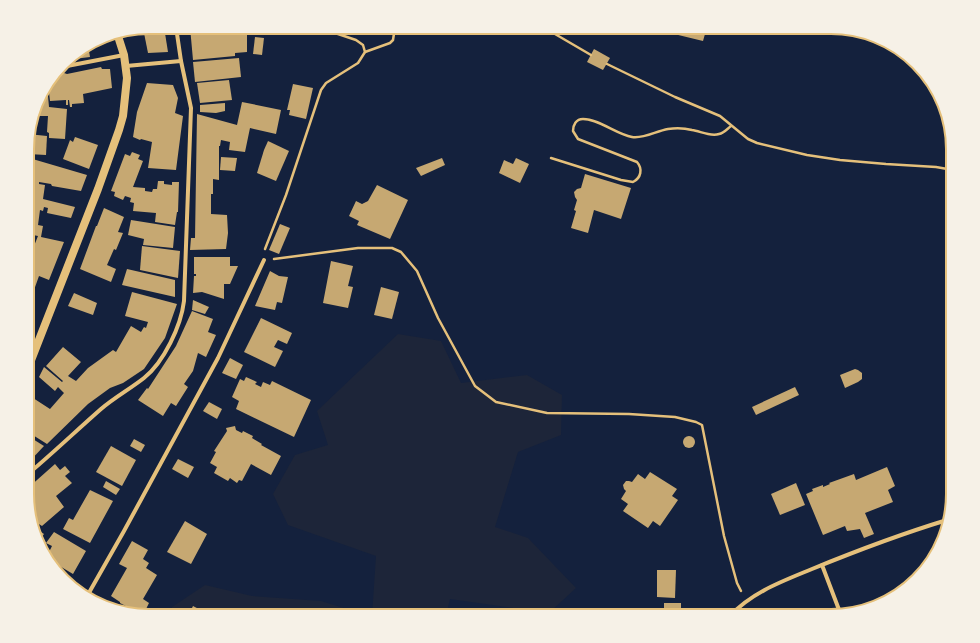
<svg xmlns="http://www.w3.org/2000/svg" width="980" height="643" viewBox="0 0 980 643" font-family="Quicksand,sans-serif">
	<rect width="100%" height="100%" fill="#14213d"/>
	<g fill="#1d2539">
		<path d="M398,334L441,341L461,383L527,375L562,395L561,435L518,452L495,527L528,538L576,588L549,613L450,599L446,616H372L376,556L288,525L273,494L295,455L328,445L317,411Z"/>
		<path d="M205,585L252,596L321,601L370,616H171L172,607Z"/>
	</g>
	<g fill="#c6a872">
		<path d="M149,27H164L168,52L148,53L143,28Z"/>
		<path d="M190,27H245V32H247V52L235,53V56L193,60Z"/>
		<path d="M671,27H707L703,41L670,33Z"/>
		<path d="M845,29L858,31V33L845,31Z"/>
		<path d="M255,37L264,38L262,55L253,54Z"/>
		<path d="M88,45L90,57L66,60L68,57Z"/>
		<path d="M594,49L610,58L603,70L587,62Z"/>
		<path d="M239,58L241,77L195,82L193,62Z"/>
		<path d="M101,67L102,69H110L112,88L83,94L84,103L72,104V107H70L69,100H68V105H66V100L50,101L48,84L58,71L67,74Z"/>
		<path d="M229,80L232,100L200,103L197,83Z"/>
		<path d="M147,83L173,85L178,98L175,113L183,116L176,170L148,168L152,142L141,139L140,140L133,137L137,112Z"/>
		<path d="M293,84L313,88L306,119L289,115L290,110H287Z"/>
		<path d="M45,88V96H48L49,107L67,109L65,139L49,138V133L47,132L48,116H35L36,108L40,95Z"/>
		<path d="M242,102L281,110L276,134L250,128L245,152L229,150L230,142L221,140L220,146H219V180L213,179V194H211V214L227,215L228,233L226,249L190,250L191,238H195L197,114L237,125Z"/>
		<path d="M225,103V111L216,113L200,112V105Z"/>
		<path d="M28,134L47,136L46,155L28,154Z"/>
		<path d="M75,137L98,145L89,169L63,159L70,140L73,142Z"/>
		<path d="M268,141L289,151L276,181L257,173L264,150Z"/>
		<path d="M132,152L140,155L138,159L143,161L133,187L145,188V191L152,192L153,189H157L158,181H164V184L172,185V182H179L178,212H177L175,225L155,222L156,213L133,211L134,203L130,202L131,198L125,196L123,200L114,196L115,192L111,191L125,154L130,156Z"/>
		<path d="M28,155L30,156V158L36,160L87,175L81,191L52,186L51,184L39,182V184L45,185L43,199L75,207L71,218L47,213L48,208L44,207L43,211L40,210L38,225L43,226L41,237L64,242L49,280L39,276L34,290L28,288V265L34,251H32L38,236L28,234Z"/>
		<path d="M221,157L237,158L235,171L220,170Z"/>
		<path d="M442,158L445,165L421,176L416,168Z"/>
		<path d="M516,158L529,164L520,183L499,173L504,160L513,164Z"/>
		<path d="M585,174L631,188L621,219L594,210L588,233L571,228L576,211L574,210L577,200L575,197L574,192L577,189L581,188Z"/>
		<path d="M377,185L408,200L390,239L357,225L359,221L349,216L356,201L362,204L368,201Z"/>
		<path d="M104,208L124,217L118,232L123,233L116,250L114,249L107,265L116,269L111,282L80,269L96,226H97Z"/>
		<path d="M131,220L175,227L173,248L143,245L144,239L128,235Z"/>
		<path d="M280,224L290,228L279,254L269,250Z"/>
		<path d="M142,246L180,251L178,278L140,270Z"/>
		<path d="M194,257H230V266H238L230,284H224V299L202,292L193,293L194,276H196V274H194Z"/>
		<path d="M331,261L353,266L348,286L353,287L348,308L323,303Z"/>
		<path d="M127,269L175,280V297L122,285Z"/>
		<path d="M270,271L279,276L288,277L282,303L277,302L275,310L255,306Z"/>
		<path d="M381,287L399,292L392,319L374,315Z"/>
		<path d="M132,292L177,304L165,338L144,369L123,383L110,388L88,404L47,444L28,432V400L30,396L50,409L64,393L58,387L55,391L39,377L44,367L62,382L63,381L46,366L63,347L81,362L68,376L76,381L88,368L113,350L116,352L131,326L141,332L144,327L146,328L148,322L125,316Z"/>
		<path d="M74,293L97,303L93,315L68,306Z"/>
		<path d="M193,300L209,307L205,314L192,310Z"/>
		<path d="M192,311L213,319L208,332L216,335L206,357L198,353L193,371L184,384L188,387L176,406L171,403L163,416L138,400L147,388L148,389L176,346Z"/>
		<path d="M261,318L292,333L287,344L278,340L274,347L283,351L275,367L244,352Z"/>
		<path d="M230,358L243,365L236,379L222,373Z"/>
		<path d="M855,369L858,370L862,373V379L858,382L845,388L840,375Z"/>
		<path d="M246,377L257,382L255,384L261,387L263,382L270,385L272,381L311,400L294,437L236,409L239,401L232,397L240,379L244,381Z"/>
		<path d="M795,387L799,395L756,415L752,407Z"/>
		<path d="M209,402L222,409L217,419L203,411Z"/>
		<path d="M235,426L236,430L242,433L243,431L253,436L252,438L262,444L261,445L281,456L271,475L251,464L242,481L239,480L237,483L230,478L228,481L214,473L217,467L210,463L216,452L214,451L227,431L226,428Z"/>
		<circle cx="689" cy="442" r="6"/>
		<path d="M28,436L44,446L28,463Z"/>
		<path d="M134,439L145,445L141,452L130,446Z"/>
		<path d="M111,446L136,460L122,486L96,472Z"/>
		<path d="M178,459L194,467L188,478L172,469Z"/>
		<path d="M55,464L60,470L65,466L70,472L65,476L72,483L56,496L64,507L42,526L31,519V518L34,516L28,509V488Z"/>
		<path d="M887,467L895,486L888,490L893,502L865,513L874,534L864,538L860,529L847,531L845,526L823,535L806,494L813,491L812,489L823,485V487L830,484L829,483L854,474L856,480Z"/>
		<path d="M650,472L677,489L672,496L678,500L660,526L653,521L648,528L623,511L628,504L621,499L626,491L624,489L623,485L626,481H629L632,482L638,474L645,479Z"/>
		<path d="M106,481L120,489L116,495L103,487Z"/>
		<path d="M796,483L805,505L780,515L771,494Z"/>
		<path d="M90,490L113,501L90,543L63,529L69,518L73,520Z"/>
		<path d="M185,521L207,534L191,564L167,552Z"/>
		<path d="M34,527L44,534L39,541L38,539Z"/>
		<path d="M54,532L86,551L73,574L46,558L52,546L46,543Z"/>
		<path d="M132,541L148,550L143,559L149,563L146,568L157,575L143,599L149,603L143,615L120,603V602L111,596L127,568L119,564Z"/>
		<path d="M657,570H676L675,598L657,597Z"/>
		<rect x="664" y="603" width="17" height="13"/>
		<path d="M193,606L212,616H188Z"/>
		<path d="M606,609L620,610L619,616H601V614Z"/>
	</g>
	<g fill="none" stroke-linecap="round" stroke-linejoin="round">
		<g stroke="#e5c07b" stroke-width="2.5">
			<path d="M543,27L591,55"/>
			<path d="M365,52L390,43L393,40L395,27"/>
			<path d="M607,64L675,97L720,116L748,139L757,143L807,155L840,160L886,164L936,167L953,170"/>
			<path d="M551,158L621,180L633,182C641,178 643,169 637,162L578,139L573,131C573,125 576,119 583,119C599,119 616,134 632,137C644,139 656,131 668,129C675,128 684,128 692,130C700,131 710,137 719,134C724,133 727,129 731,126"/>
			<path d="M265,249L286,195L321,90L326,83L358,63L365,52L363,45L356,40L317,27"/>
			<path d="M274,259L358,248H392L401,252L417,271L438,318L475,386L496,402L547,413L629,414L675,417L696,422L702,425L724,536L737,583L741,591"/>
		</g>
		<g stroke="#e5c07b" stroke-width="4">
			<path d="M62,66H67L124,55"/>
			<path d="M126,66L181,61"/>
			<path d="M28,474C53,453 77,430 101,409C115,397 130,389 144,378C164,362 181,326 184,301L191,108L181,61L176,27"/>
			<path d="M822,565L841,615"/>
			<path d="M86,598L124,531L218,358L264,260"/>
			<path d="M730,616C752,592 783,581 812,569C856,551 901,534 947,520"/>
		</g>
		<path stroke="#e5c07b" stroke-width="8" d="M28,368L98,189L119,130L123,116L127,78L124,55L117,33"/>
	</g>
	<path d="M0 0H980V643H0ZM149 34H831A115 115 0 0 1 946 149V494A115 115 0 0 1 831 609H149A115 115 0 0 1 34 494V149A115 115 0 0 1 149 34Z" fill="#f6f1e7" fill-rule="evenodd"/>
	<path fill="none" stroke="#e5c07b" stroke-width="2" d="M149 34H831A115 115 0 0 1 946 149V494A115 115 0 0 1 831 609H149A115 115 0 0 1 34 494V149A115 115 0 0 1 149 34Z"/>
</svg>
